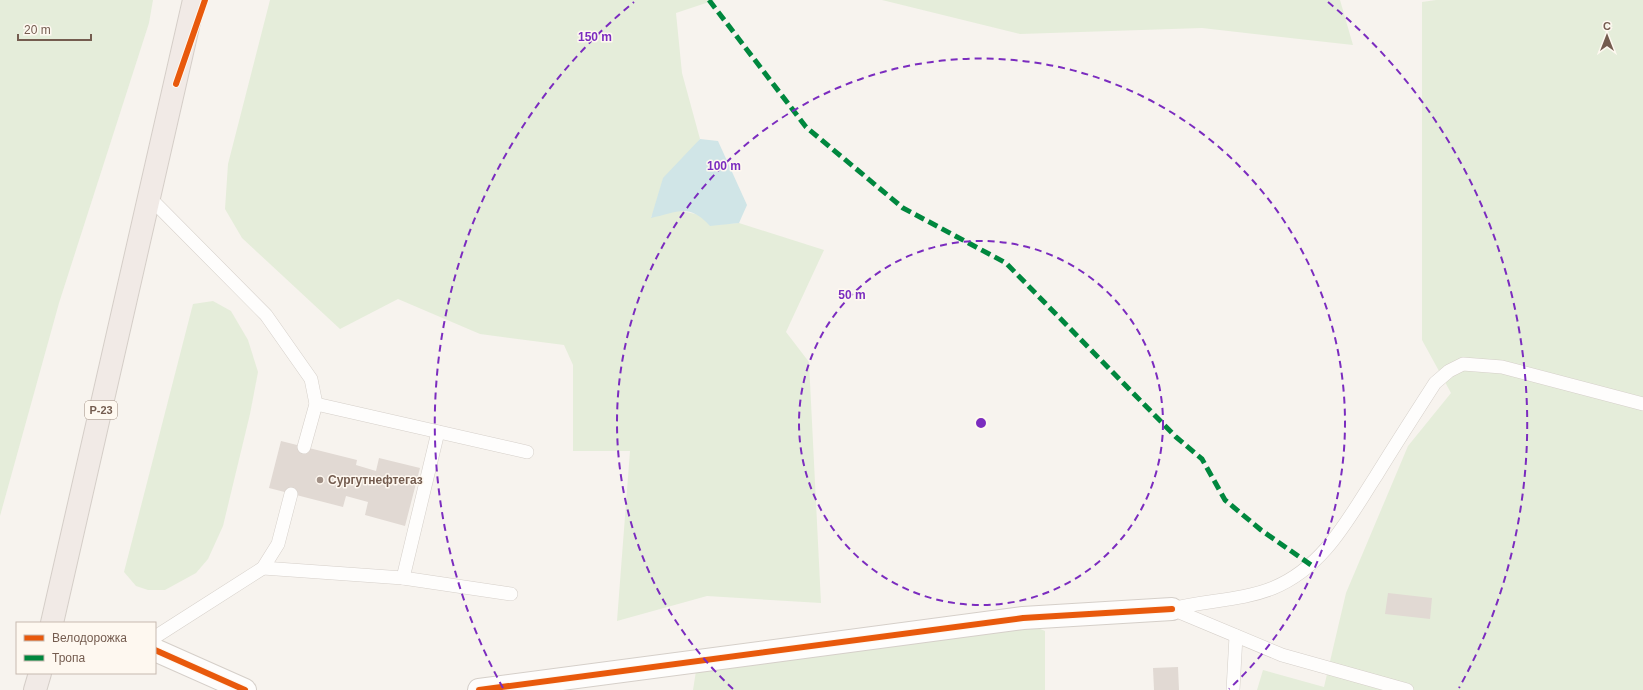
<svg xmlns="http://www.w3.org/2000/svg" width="1643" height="690" viewBox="0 0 1643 690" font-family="Helvetica,sans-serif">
	<rect width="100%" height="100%" fill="#f7f3ee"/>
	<g fill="#e5edda">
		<path d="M0,0H153L149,23L59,303L0,516Z"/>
		<path d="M270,0H715L676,13L682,73L700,139L692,149L651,217L677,210L700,215L710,225L739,223L824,250L786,332L809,362L821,603L707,596L617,621L630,451H573V365L564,345L480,334L398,299L340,329L242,238L225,209L228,164Z"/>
		<path d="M882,0H1340L1353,45L1202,28L1020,34Z"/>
		<path d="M1436,0H1643V690H1257L1263,670L1324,687L1346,593L1408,446L1451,393L1422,340V2Z"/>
		<path d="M213,301L231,311L248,340L258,372L250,414L223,526L208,559L196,573L165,590H148L136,586L124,572L193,304Z"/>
		<path d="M1033,626L1045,631V690H693L696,671Z"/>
	</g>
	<path fill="#d0e5e7" d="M700,139L718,141L747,205L739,223L710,226C688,202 677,213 651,218L663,178Z"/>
	<g fill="#e1d9d3">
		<path d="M281,441L357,460L356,465L376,471L379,458L420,468L405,526L365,515L368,502L346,496L343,507L269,488Z"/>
		<path d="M1388,593L1432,598L1430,619L1385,614Z"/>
		<path d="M1178,667L1179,690H1154L1153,668Z"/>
	</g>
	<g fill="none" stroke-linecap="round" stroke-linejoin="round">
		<defs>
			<g id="lane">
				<path d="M150,198L266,315L311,379L316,404L304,447"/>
				<path d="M316,404L527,452"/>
				<path d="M263,568L403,578L511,594"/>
				<path d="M403,578L438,432"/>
				<path d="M1172,609C1205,600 1241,601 1273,588C1324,567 1348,519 1376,476C1395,445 1415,414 1435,383L1449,371L1463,364L1502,367L1643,404"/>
				<path d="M1172,609L1282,655L1407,690"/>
				<path d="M155,637L263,568L278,544L291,494"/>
				<path d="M1233,690L1236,636"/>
			</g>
			<g id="street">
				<path d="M155,650L245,690"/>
				<path d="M479,690L1023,618L1172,609"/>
			</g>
			<g id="highway">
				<path d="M52,623L194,0"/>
				<path d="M35,690L40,673"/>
			</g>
		</defs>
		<use href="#lane" stroke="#d5cfc9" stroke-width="14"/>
		<use href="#street" stroke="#d5cfc9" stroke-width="24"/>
		<use href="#highway" stroke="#d5cec8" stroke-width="24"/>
		<use href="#lane" stroke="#fefdfc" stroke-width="13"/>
		<use href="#street" stroke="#fefdfc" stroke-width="22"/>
		<use href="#highway" stroke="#f1eae6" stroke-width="22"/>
		<path stroke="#00873e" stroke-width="5" stroke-dasharray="10 5" stroke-linecap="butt" d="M709,0L806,127L903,208L1006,263L1176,437L1202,459L1225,500L1261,530L1311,565"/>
		<defs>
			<g id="cycleway">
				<path d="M176,84L205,0"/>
				<path d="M155,650L245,690"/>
				<path d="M479,690L1023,618L1172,609"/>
			</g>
		</defs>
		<use href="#cycleway" stroke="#fef8f0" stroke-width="8"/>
		<use href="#cycleway" stroke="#e8590c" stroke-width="6"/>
	</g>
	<g fill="none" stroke="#7b2cbf" stroke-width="2" stroke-dasharray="7 5">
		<circle cx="981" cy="423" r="182"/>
		<path d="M733 689A364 364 0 1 1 1229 689"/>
		<path d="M503 688A546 546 0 0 1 634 2M1328 2A546 546 0 0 1 1459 688"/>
	</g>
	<circle fill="#a29187" stroke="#fef8f0" stroke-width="1.5" cx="320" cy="480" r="4"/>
	<g text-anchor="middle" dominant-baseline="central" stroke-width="3" stroke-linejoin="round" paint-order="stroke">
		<rect fill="#fef8f0" stroke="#9d8b7f" stroke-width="1" x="85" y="401" width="32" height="18" rx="3"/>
		<g font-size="11" font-weight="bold" fill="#745c4f">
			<text x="101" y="410">Р-23</text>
		</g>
		<g font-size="12" font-weight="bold" fill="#745c4f" stroke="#fef8f0" text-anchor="start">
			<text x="328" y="480">Сургутнефтегаз</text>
		</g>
	</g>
	<circle cx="981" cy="423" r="6" fill="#7b2cbf" stroke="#fef8f0" stroke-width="2"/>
	<g font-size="12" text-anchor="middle" font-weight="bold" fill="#7b2cbf" stroke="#fef8f0" stroke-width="3" stroke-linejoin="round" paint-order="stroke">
		<text x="595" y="41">150 m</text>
		<text x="724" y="170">100 m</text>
		<text x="852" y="299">50 m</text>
	</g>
	<rect x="16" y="622" width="140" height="52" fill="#fef8f0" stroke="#c7bab0"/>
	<rect x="24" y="635" width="20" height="6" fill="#e8590c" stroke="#c7bab0"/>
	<text x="52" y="642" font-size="12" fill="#745c4f">Велодорожка</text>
	<rect x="24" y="655" width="20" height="6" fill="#00873e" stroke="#c7bab0"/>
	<text x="52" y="662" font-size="12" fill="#745c4f">Тропа</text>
	<g transform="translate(1607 36)" stroke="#fef8f0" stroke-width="3" paint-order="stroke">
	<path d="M0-3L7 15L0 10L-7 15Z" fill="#745c4f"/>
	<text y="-6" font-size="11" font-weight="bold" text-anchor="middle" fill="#745c4f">С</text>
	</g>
	<path d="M18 34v6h73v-6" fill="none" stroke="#745c4f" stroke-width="2"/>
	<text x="24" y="34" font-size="12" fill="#745c4f" stroke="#fef8f0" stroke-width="3" paint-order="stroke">20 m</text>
</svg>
